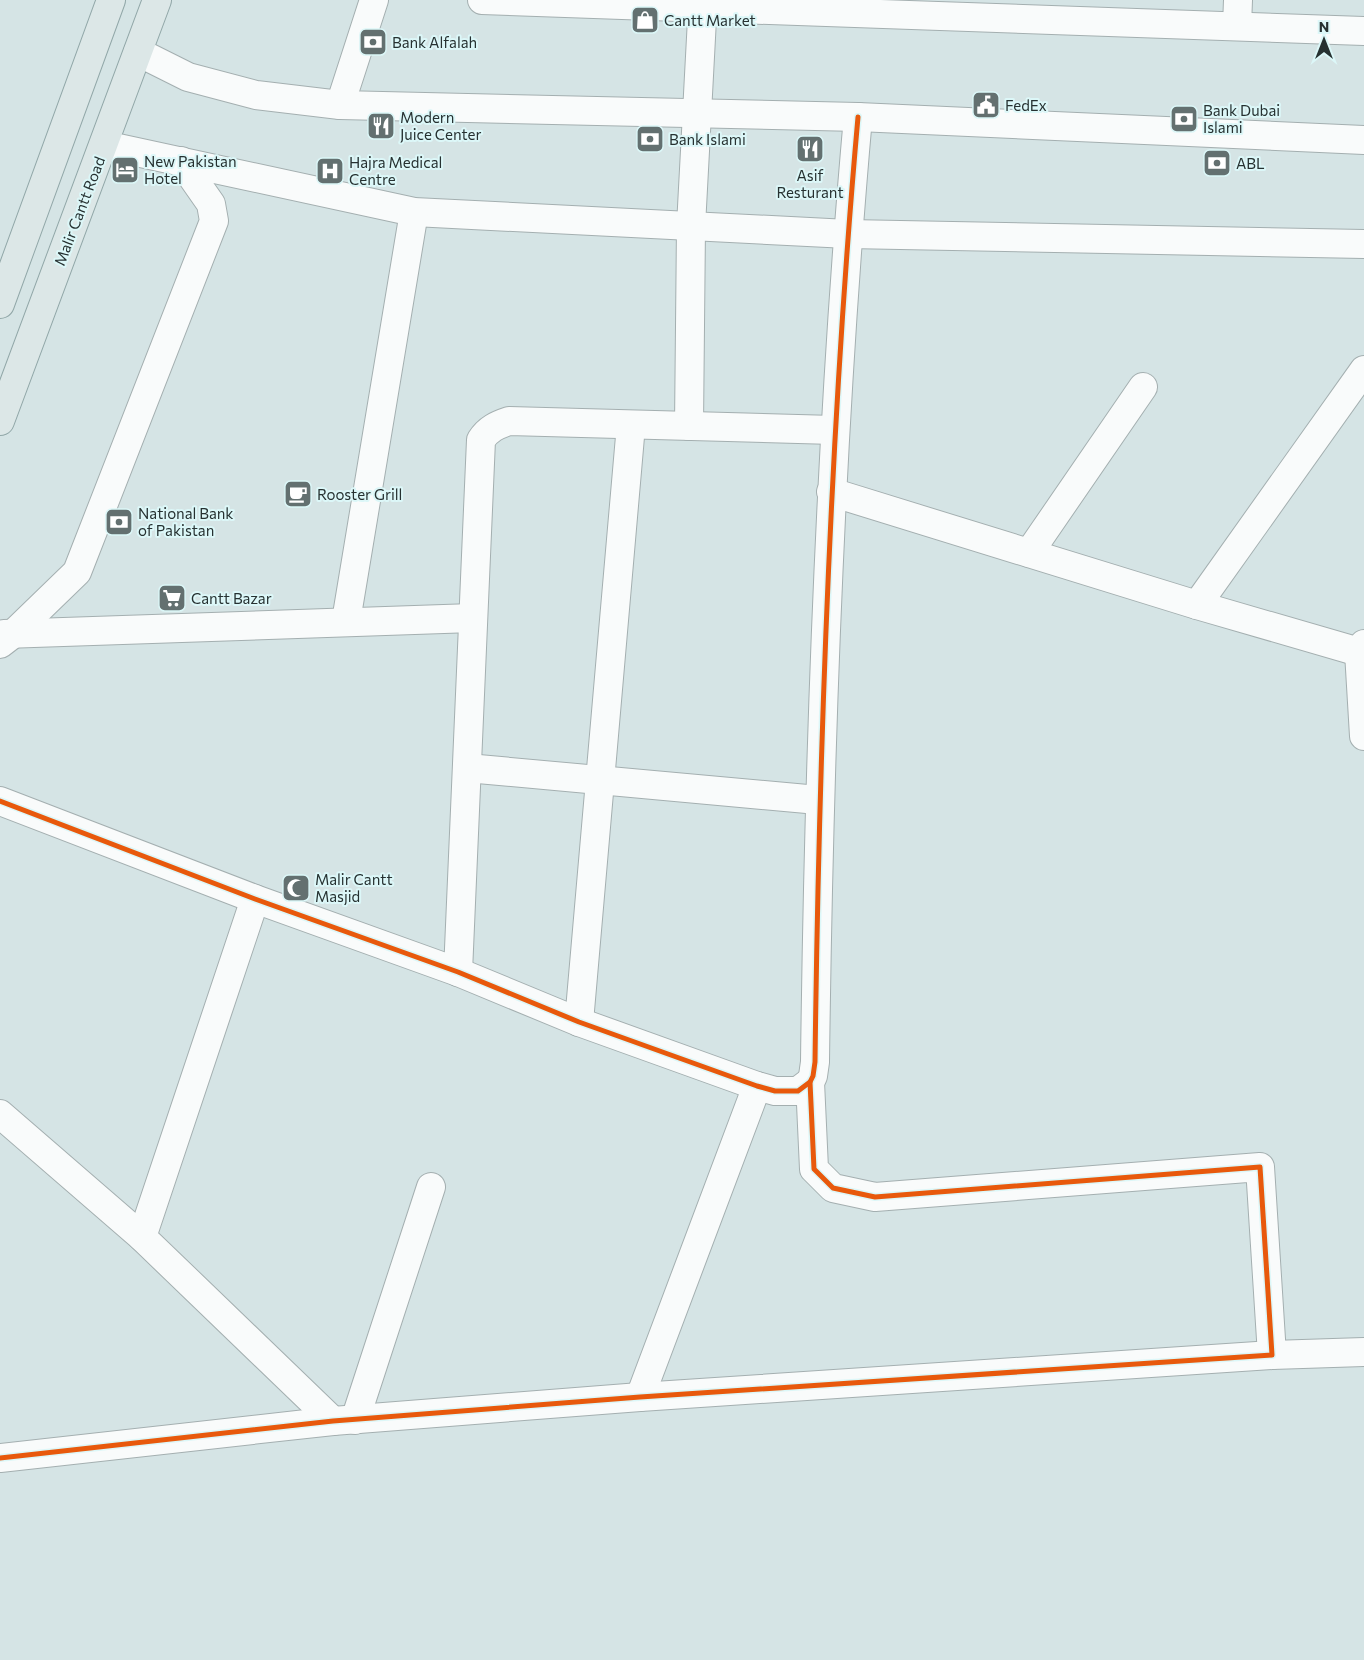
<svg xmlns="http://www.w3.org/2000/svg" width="1364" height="1660" viewBox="0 0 1364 1660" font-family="Commissioner,sans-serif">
	<rect width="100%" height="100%" fill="#d5e4e5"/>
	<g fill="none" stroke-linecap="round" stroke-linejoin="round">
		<defs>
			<g id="minor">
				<path d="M482,0L1364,31"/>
				<path d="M1237,26L1238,0"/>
				<path d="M138,52L188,77L256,95L340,105L858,117L1364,140"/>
				<path d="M340,105L374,0"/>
				<path d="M104,145L414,212L848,234L1364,244"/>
				<path d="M689,426L691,226L703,0"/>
				<path d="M831,492L1197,605L1359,652L1364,656"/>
				<path d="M1029,553L1143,387"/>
				<path d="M1197,605L1364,370"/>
				<path d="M346,621L414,212"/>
				<path d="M4,634L473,618"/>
				<path d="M0,644L13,634L77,572L214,221L211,204L181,161"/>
				<path d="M1364,644L1359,652L1364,736"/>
				<path d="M467,768L818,800"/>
				<path d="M0,801L255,899L458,972L579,1022L757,1086L775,1091H798L810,1082L813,1076L815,1062C819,746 830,431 858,117"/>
				<path d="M458,972L481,440C488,429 497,425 509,421L834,430"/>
				<path d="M579,1022L631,425"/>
				<path d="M0,1114L142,1237L333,1421"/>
				<path d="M142,1237L255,899"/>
				<path d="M1272,1355L1364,1352"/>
				<path d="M640,1397L757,1086"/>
				<path d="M355,1420L431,1187"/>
				<path d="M0,1458L333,1421L640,1397L1272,1355L1260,1167L875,1197L833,1188L814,1169L810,1082"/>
			</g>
			<g id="major">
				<path d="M0,304L111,0"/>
				<path d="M0,421L157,0"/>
			</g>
		</defs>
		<use href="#minor" stroke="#a4afb0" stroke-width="30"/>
		<use href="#major" stroke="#91a7a8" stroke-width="30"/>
		<use href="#minor" stroke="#f9fbfb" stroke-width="28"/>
		<use href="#major" stroke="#dce7e7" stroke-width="28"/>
		<defs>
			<g id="cycleway">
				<path d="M0,801L255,899L458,972L579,1022L757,1086L775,1091H798L810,1082L813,1076L815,1062C819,746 830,431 858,117"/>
				<path d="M0,1458L333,1421L640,1397L1272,1355L1260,1167L875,1197L833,1188L814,1169L810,1082"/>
			</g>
		</defs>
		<use href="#cycleway" stroke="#dcf7f8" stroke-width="8"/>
		<use href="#cycleway" stroke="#e8590c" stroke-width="5"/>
	</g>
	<defs>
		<symbol id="shop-square" viewBox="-11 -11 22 22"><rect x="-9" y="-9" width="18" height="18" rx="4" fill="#637070" stroke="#dcf7f8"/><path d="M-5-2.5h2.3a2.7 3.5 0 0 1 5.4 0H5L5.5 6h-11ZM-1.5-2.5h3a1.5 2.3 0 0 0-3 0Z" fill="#fff"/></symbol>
		<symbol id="bank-square" viewBox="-11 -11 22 22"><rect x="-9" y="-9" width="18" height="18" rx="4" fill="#637070" stroke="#dcf7f8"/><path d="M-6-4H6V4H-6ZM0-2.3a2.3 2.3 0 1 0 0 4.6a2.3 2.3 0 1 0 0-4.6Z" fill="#fff"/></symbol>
		<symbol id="civic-square" viewBox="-11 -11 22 22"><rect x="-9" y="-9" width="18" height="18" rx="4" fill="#637070" stroke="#dcf7f8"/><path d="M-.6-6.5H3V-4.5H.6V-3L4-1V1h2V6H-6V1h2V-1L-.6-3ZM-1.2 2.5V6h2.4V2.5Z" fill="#fff"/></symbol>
		<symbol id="restaurant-square" viewBox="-11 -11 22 22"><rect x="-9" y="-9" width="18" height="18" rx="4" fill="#637070" stroke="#dcf7f8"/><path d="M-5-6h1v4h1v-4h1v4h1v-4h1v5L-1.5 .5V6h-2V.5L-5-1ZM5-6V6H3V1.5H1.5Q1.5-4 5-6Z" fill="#fff"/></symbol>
		<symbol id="hotel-square" viewBox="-11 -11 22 22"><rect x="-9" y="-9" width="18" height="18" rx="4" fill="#637070" stroke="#dcf7f8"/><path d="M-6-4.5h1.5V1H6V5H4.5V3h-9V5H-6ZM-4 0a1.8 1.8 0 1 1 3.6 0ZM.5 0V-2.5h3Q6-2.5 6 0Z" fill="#fff"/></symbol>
		<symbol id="hospital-square" viewBox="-11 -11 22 22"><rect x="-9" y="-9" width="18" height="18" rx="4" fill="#637070" stroke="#dcf7f8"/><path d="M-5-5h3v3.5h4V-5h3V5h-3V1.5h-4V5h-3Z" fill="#fff"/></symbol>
		<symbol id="cafe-square" viewBox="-11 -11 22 22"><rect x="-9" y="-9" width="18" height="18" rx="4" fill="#637070" stroke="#dcf7f8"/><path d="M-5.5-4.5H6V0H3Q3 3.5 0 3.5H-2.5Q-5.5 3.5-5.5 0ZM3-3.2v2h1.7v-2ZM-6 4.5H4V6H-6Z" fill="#fff"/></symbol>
		<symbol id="supermarket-square" viewBox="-11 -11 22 22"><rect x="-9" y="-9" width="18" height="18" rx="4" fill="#637070" stroke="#dcf7f8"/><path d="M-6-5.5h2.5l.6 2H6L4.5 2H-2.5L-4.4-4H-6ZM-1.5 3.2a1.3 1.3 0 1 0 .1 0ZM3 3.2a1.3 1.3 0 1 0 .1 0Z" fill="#fff"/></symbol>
		<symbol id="mosque-square" viewBox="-11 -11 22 22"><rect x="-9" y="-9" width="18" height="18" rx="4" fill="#637070" stroke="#dcf7f8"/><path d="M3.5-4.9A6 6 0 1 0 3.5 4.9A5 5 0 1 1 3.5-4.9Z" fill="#fff"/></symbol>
	</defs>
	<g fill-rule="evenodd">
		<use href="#shop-square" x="629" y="4" width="32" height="32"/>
		<use href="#bank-square" x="357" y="26" width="32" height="32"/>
		<use href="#civic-square" x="970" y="89" width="32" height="32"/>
		<use href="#bank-square" x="1168" y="103" width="32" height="32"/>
		<use href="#restaurant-square" x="365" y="110" width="32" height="32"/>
		<use href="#bank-square" x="634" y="123" width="32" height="32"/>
		<use href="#restaurant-square" x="794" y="133" width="32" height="32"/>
		<use href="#bank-square" x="1201" y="147" width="32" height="32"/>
		<use href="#hotel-square" x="109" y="154" width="32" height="32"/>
		<use href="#hospital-square" x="314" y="155" width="32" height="32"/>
		<use href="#cafe-square" x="282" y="478" width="32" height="32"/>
		<use href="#bank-square" x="103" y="506" width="32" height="32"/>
		<use href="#supermarket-square" x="156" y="582" width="32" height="32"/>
		<use href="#mosque-square" x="280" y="872" width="32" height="32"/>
	</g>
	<g text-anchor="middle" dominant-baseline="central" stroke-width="4" stroke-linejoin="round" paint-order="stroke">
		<g font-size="15" fill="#263131" stroke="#dcf7f8" text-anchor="start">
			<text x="664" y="20">Cantt Market</text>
			<text x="392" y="42">Bank Alfalah</text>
			<text x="1005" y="105">FedEx</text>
			<text x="1203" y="110">Bank Dubai<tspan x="1203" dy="17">Islami</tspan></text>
			<text x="400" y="117">Modern<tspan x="400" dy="17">Juice Center</tspan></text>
			<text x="669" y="139">Bank Islami</text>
			<text x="144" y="161">New Pakistan<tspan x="144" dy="17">Hotel</tspan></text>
			<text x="349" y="162">Hajra Medical<tspan x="349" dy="17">Centre</tspan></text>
			<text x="1236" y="163">ABL</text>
			<text x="810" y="175" text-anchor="middle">Asif<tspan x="810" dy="17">Resturant</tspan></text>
			<text x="317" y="494">Rooster Grill</text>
			<text x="138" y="513">National Bank<tspan x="138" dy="17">of Pakistan</tspan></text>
			<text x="191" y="598">Cantt Bazar</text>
			<text x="315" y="879">Malir Cantt<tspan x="315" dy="17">Masjid</tspan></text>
		</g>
		<g font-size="15" fill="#263131" stroke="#dcf7f8">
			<text transform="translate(79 211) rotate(-69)">Malir Cantt Road</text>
		</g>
	</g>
	<g transform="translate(1324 40)" stroke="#dcf7f8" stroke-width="4" paint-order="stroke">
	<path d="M0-4L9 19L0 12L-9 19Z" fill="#263131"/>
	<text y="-8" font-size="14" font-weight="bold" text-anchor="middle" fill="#263131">N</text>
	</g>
</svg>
